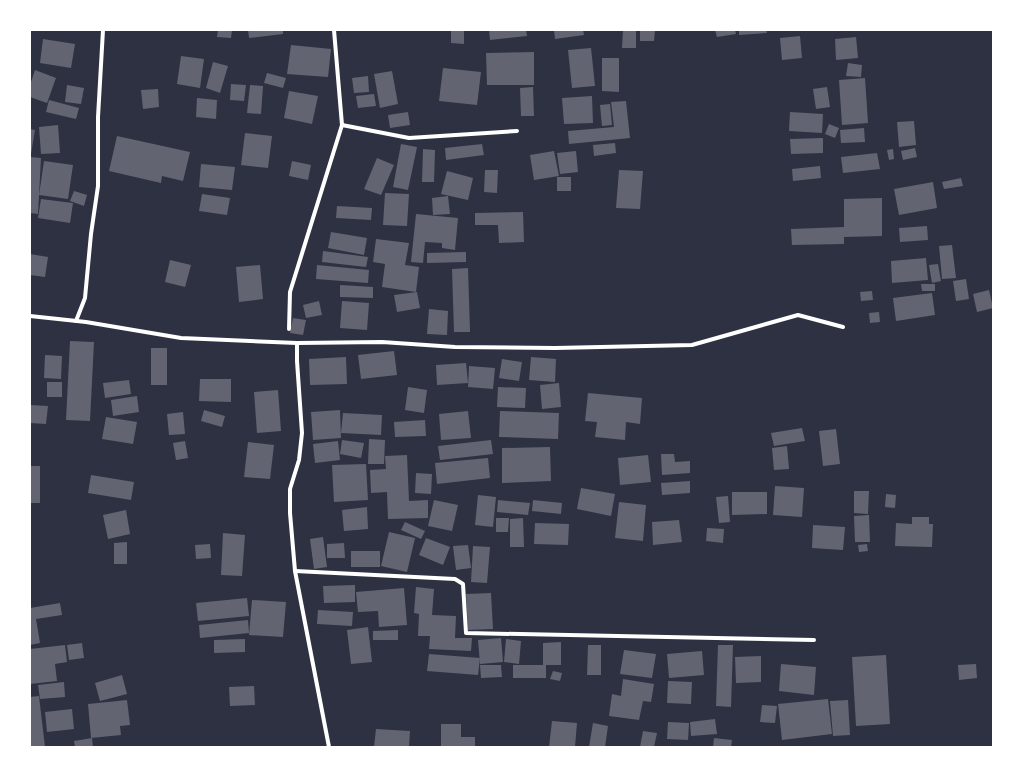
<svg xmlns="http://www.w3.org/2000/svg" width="1023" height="777" viewBox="0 0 1023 777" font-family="Bitter,serif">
	<rect width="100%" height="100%" fill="#2d3142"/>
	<g fill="#626471">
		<path d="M218,30H232L231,38L217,37Z"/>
		<path d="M248,30H283V34L249,38Z"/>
		<path d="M451,30H464V44L451,43Z"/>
		<path d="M489,30H526L527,36L490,40Z"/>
		<path d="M554,30H583L584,35L555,39Z"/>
		<path d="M623,30H636V48H622Z"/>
		<path d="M640,30H655L654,41H640Z"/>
		<path d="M715,30H735L736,34L717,37Z"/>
		<path d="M739,30H766L767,33L739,35Z"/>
		<path d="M800,36L802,58L782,60L780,38Z"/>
		<path d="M856,37L858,58L836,60L835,39Z"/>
		<path d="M43,39L75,44L71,68L40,63Z"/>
		<path d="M291,45L331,49L328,77L287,74Z"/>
		<path d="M591,48L595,86L572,88L568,50Z"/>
		<path d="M534,52V85H487L486,53Z"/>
		<path d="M181,56L204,59L200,88L177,84Z"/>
		<path d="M602,58H619V92L602,91Z"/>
		<path d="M213,62L228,66L220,93L206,88Z"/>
		<path d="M848,63L862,65L861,77L846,76Z"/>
		<path d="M443,68L481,72L477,105L439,101Z"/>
		<path d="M35,70L56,78L47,103L30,97V85Z"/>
		<path d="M392,71L398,104L380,108L374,74Z"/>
		<path d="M267,73L286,78L283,88L264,83Z"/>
		<path d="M368,76L369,92L354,93L352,78Z"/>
		<path d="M865,78L868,123L842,125L839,80Z"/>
		<path d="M231,84L246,85L244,101L230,100Z"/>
		<path d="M67,85L84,88L81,104L65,102Z"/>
		<path d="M250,85L263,86L261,114L247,113Z"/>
		<path d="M533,87L534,116H521L520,88Z"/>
		<path d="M827,87L830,107L816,109L813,89Z"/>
		<path d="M158,89L159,107L143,109L141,90Z"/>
		<path d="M289,91L318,96L312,124L284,118Z"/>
		<path d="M374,94L376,106L358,108L356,96Z"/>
		<path d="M592,96L593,123L564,124L562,98Z"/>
		<path d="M197,98L217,100L216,119L196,117Z"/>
		<path d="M49,100L79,108L76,119L46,112Z"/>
		<path d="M626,101L630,138L569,144L568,131L614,127L611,102Z"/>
		<path d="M610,104L612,125L602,126L600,105Z"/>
		<path d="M408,112L410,125L390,128L388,115Z"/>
		<path d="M790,112L823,114L822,133L789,131Z"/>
		<path d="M914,121L916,145L899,147L897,122Z"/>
		<path d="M829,124L839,128L835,138L825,134Z"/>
		<path d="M58,125L60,153L41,154L39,127Z"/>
		<path d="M864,128L865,142L841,143L840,130Z"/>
		<path d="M30,129L35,130L31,154H30Z"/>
		<path d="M245,133L272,136L268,168L241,165Z"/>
		<path d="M117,136L190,152L183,181L162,176L161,183L109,171Z"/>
		<path d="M823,138V153L791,154L790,139Z"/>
		<path d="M615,143L616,153L594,156L593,145Z"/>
		<path d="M401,144L417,147L408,190L393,187Z"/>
		<path d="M482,144L484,155L446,160L445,148Z"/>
		<path d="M915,148L917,157L903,160L901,151Z"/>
		<path d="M423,149L435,150L434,182H422Z"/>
		<path d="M893,149L894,159L889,160L887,150Z"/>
		<path d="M554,151L559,176L534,180L530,155Z"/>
		<path d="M576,151L578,172L560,174L557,153Z"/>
		<path d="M877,153L880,169L843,173L841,157Z"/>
		<path d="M30,157L41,158L38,214L30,213Z"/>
		<path d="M377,158L394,165L381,195L364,189Z"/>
		<path d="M44,161L73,165L68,199L39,195Z"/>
		<path d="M292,161L311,165L308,180L289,176Z"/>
		<path d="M201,164L235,167L232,190L199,187Z"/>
		<path d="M820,166L821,178L793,181L792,169Z"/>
		<path d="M485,170H498L497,193L484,192Z"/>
		<path d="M619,170L643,171L640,209L616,208Z"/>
		<path d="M447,171L473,178L468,200L441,194Z"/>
		<rect x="557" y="177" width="14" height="14"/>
		<path d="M961,178L963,186L944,189L942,182Z"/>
		<path d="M933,182L937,208L899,215L894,189Z"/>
		<path d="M74,191L87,195L84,206L70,201Z"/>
		<path d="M385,193L409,194L407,226L383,225Z"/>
		<path d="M202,194L230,198L227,215L199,211Z"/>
		<path d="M448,196L450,214L433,215L432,198Z"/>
		<path d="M882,198V236L844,237V244L792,245L791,229L844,227V199Z"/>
		<path d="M41,199L73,203L70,223L38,218Z"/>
		<path d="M337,206L372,208L371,220L336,218Z"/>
		<path d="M523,212L524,242L499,243L498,225H475V213Z"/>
		<path d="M416,214L458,218L455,250L442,248V243L425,242L423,263L411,262Z"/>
		<path d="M927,226L928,240L900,242L899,228Z"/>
		<path d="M331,232L367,238L364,255L328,248Z"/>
		<path d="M376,239L409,243L405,265L419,267L416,292L382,287L385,264L373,262Z"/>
		<path d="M952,245L956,278L942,279L939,246Z"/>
		<path d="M323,251L368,257L366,267L322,262Z"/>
		<path d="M466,252V262L427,263V253Z"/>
		<path d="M30,254L48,257L45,277L30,275Z"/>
		<path d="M926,258L928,280L892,283L891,261Z"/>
		<path d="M170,260L191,265L185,287L165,282Z"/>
		<path d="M938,264L941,281L932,283L929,265Z"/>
		<path d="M260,265L263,299L239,302L236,267Z"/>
		<path d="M317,265L369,270L368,283L316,279Z"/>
		<path d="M468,268L470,332H454L452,269Z"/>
		<path d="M966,279L969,299L956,301L953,281Z"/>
		<path d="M921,284H935V291H922Z"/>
		<path d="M340,285L373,287V298L340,297Z"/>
		<path d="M989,290L993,308L977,312L973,294Z"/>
		<path d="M872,291L873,300L861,301L860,292Z"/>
		<path d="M417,292L420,308L397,312L394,295Z"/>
		<path d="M932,293L935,315L896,321L893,298Z"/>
		<path d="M319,301L322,315L306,318L303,305Z"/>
		<path d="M342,301L369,303L367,330L340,328Z"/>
		<path d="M429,309L448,311L447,335L427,334Z"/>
		<path d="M879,312L880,322L870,323L869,313Z"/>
		<path d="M293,318L306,320L303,335L290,333Z"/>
		<path d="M70,341L94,342L90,421L66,420Z"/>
		<rect x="151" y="348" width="16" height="37"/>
		<path d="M394,351L397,375L361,379L358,355Z"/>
		<path d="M45,355L62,356L61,379L44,378Z"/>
		<path d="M346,357L347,384L310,385L309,359Z"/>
		<path d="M531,357L556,359L555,382L529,380Z"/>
		<path d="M502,359L522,362L519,381L499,378Z"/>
		<path d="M466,363L468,383L437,385L436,365Z"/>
		<path d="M469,366L495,368L493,389L468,387Z"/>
		<path d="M200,379H231V402L199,401Z"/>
		<path d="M129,380L131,394L105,398L103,383Z"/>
		<rect x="47" y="382" width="15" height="15"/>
		<path d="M559,383L561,407L542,409L540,385Z"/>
		<path d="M408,387L427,390L424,413L405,410Z"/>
		<path d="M498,387L526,388L525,408L497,407Z"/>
		<path d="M278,390L281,431L257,433L254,392Z"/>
		<path d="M588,393L642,398L640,424L626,422L625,440L595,437L597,422L585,421Z"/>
		<path d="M137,396L139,412L113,416L111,400Z"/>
		<path d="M30,405L48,406L46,424L30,423Z"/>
		<path d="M204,410L225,416L222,427L201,421Z"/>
		<path d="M340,410L341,438L313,440L311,412Z"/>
		<path d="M468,411L471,438L441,440L439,414Z"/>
		<path d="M500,411L559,413L558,439L499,437Z"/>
		<path d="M183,412L185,434L169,435L167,414Z"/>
		<path d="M343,413L382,415L381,435L341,433Z"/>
		<path d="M106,417L137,422L133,444L102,439Z"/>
		<path d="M425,420L426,436L395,437L394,422Z"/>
		<path d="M802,428L805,441L774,446L771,433Z"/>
		<path d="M836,429L840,464L823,466L819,431Z"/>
		<path d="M369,439L385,440L384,464H368Z"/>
		<path d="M342,440L364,443L361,458L340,454Z"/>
		<path d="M491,440L493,454L440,460L438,446Z"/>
		<path d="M185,441L188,458L176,460L173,443Z"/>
		<path d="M338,441L340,460L315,463L313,444Z"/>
		<path d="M248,442L274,445L270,479L244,477Z"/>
		<path d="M787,446L789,469L774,470L772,448Z"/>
		<path d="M550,447L551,481L502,483V448Z"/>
		<path d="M661,454H674L675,462L690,461V473L662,475Z"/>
		<path d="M407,455L409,501L428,500V518L388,519L387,492L371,493L370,470L386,469L385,456Z"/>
		<path d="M648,455L651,482L620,485L618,458Z"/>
		<path d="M488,458L490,478L437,484L435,463Z"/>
		<path d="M366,464L368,500L334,502L332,465Z"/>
		<rect x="30" y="466" width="10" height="37"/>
		<path d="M416,473L432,474L431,494L415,493Z"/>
		<path d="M91,475L134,482L131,500L88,493Z"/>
		<path d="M690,481V493L662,495L661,483Z"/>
		<path d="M775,486L804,488L802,517L773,515Z"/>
		<path d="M581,488L615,494L611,516L577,509Z"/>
		<path d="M854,491H869L868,514L854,513Z"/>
		<path d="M732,492H767V514L732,515Z"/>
		<path d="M886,494L896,495L895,508L885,507Z"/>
		<path d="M478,495L496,497L493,527L475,525Z"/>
		<path d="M728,496L730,522L719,523L716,497Z"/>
		<path d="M434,500L458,505L452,531L428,526Z"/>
		<path d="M498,500L530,503L528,515L497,512Z"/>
		<path d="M533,500L562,503L561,514L532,511Z"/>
		<path d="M619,502L646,505L643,541L615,538Z"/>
		<path d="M367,507L368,529L344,531L342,510Z"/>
		<path d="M126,510L130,534L108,539L103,515Z"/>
		<path d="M869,515L870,542H855L854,516Z"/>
		<path d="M912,517H929V524H933L932,547L895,546L896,523L912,524Z"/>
		<path d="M496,518H509L508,532H496Z"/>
		<path d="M523,518L524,547H510V519Z"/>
		<path d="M679,520L682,542L653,545L652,522Z"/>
		<path d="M405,522L425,531L421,539L401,530Z"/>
		<path d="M535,523L569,524L568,545L534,544Z"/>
		<path d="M813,525L845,527L843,550L812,548Z"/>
		<path d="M707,528L724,529L723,543L706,541Z"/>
		<path d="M389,532L415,538L407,572L381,566Z"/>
		<path d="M223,533L245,535L242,576L221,575Z"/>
		<path d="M323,537L327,567L314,569L310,539Z"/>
		<path d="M426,538L450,547L443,565L419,555Z"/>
		<path d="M127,542V564H114V543Z"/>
		<path d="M344,543L345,558H327V544Z"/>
		<path d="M210,544L211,558L196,559L195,545Z"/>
		<path d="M867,544L868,551L859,552L858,545Z"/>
		<path d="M468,545L471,568L456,570L453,546Z"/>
		<path d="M473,546L490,547L487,583L471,582Z"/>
		<rect x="351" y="551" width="29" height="16"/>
		<path d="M355,585V602L324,603L323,586Z"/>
		<path d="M416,587L434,589L432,615L456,616L455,638H472L471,651L429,649L430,636H418L419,614L414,613Z"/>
		<path d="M404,588L407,625L379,627L378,611L358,612L356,592Z"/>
		<path d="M491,593L493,629L468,630L466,594Z"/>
		<path d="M247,598L249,616L198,621L196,603Z"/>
		<path d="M252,600L286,602L283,637L249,635Z"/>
		<path d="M60,603L62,615L36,619L40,643L30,645V608Z"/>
		<path d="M318,610L353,612L352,626L317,624Z"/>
		<path d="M248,620L249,633L200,638L199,625Z"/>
		<path d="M368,627L372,662L351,664L347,630Z"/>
		<path d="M398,630V640H373V631Z"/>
		<path d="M501,638L503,662L480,664L478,640Z"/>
		<path d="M245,639V652L214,653V640Z"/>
		<path d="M506,639L521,641L519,664L504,662Z"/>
		<path d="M561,642V665H543V643Z"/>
		<path d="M82,643L84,658L69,660L67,645Z"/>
		<path d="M65,645L67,662L55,664L57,681L30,684V649Z"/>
		<path d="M588,645H601V675H587Z"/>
		<path d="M718,645H733L731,707L716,706Z"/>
		<path d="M624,650L656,654L652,678L620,674Z"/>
		<path d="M702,651L704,675L669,678L667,654Z"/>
		<path d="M429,654L480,658L478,675L427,671Z"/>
		<path d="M886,655L890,724L856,726L852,657Z"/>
		<path d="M761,656V682L736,683L735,657Z"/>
		<path d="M781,664L816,667L814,695L779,691Z"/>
		<path d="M976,664L977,678L959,680L958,665Z"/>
		<path d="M480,665H501L502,677L481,678Z"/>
		<rect x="513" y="665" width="33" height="13"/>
		<path d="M553,671L562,673L560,681L550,679Z"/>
		<path d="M122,675L127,694L100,701L95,683Z"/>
		<path d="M623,679L654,684L651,702L643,701L639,720L609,716L612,694L621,696Z"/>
		<path d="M668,681L692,682L691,704L667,703Z"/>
		<path d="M64,682L65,697L40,699L38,685Z"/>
		<path d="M254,686L255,705L230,706L229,687Z"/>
		<path d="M39,696L45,747H30V697Z"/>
		<path d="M828,699L832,734L782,740L778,704Z"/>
		<path d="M127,700L130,725L120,726L121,735L91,738L88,704Z"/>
		<path d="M848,700L850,735L833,736L830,701Z"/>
		<path d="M762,705L777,706L775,723L760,722Z"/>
		<path d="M72,709L74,729L47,732L45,712Z"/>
		<path d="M715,719L717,734L691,736L690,722Z"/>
		<path d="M552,721L577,723L575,747H549Z"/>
		<path d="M668,722L689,723L688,740L667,739Z"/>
		<path d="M593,723L608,726L605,747H589Z"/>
		<path d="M441,724H461V737H475V747H441Z"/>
		<path d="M376,729L410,731L409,747H374Z"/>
		<path d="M643,731L657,733L654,747H640Z"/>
		<path d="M92,738L93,747H75L74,741Z"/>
		<path d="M714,738L732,740L731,747H713Z"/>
	</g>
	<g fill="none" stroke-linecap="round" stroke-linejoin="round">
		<g stroke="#fff" stroke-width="4">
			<path d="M342,125L409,138L517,131"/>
			<path d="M30,316L86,322L181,338L297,343L382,342L455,347L555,348L692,345L798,315L843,327"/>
			<path d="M76,321L85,298L91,234L98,186V117L103,30"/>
			<path d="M289,329L290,292L342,125L334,30"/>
			<path d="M297,343V361L302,433L299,460L290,489V513L295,571L329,747"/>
			<path d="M295,571L455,579L463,584L466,633L814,640"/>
		</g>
	</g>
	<rect width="1023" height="777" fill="none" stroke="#ffffff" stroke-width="62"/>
</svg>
